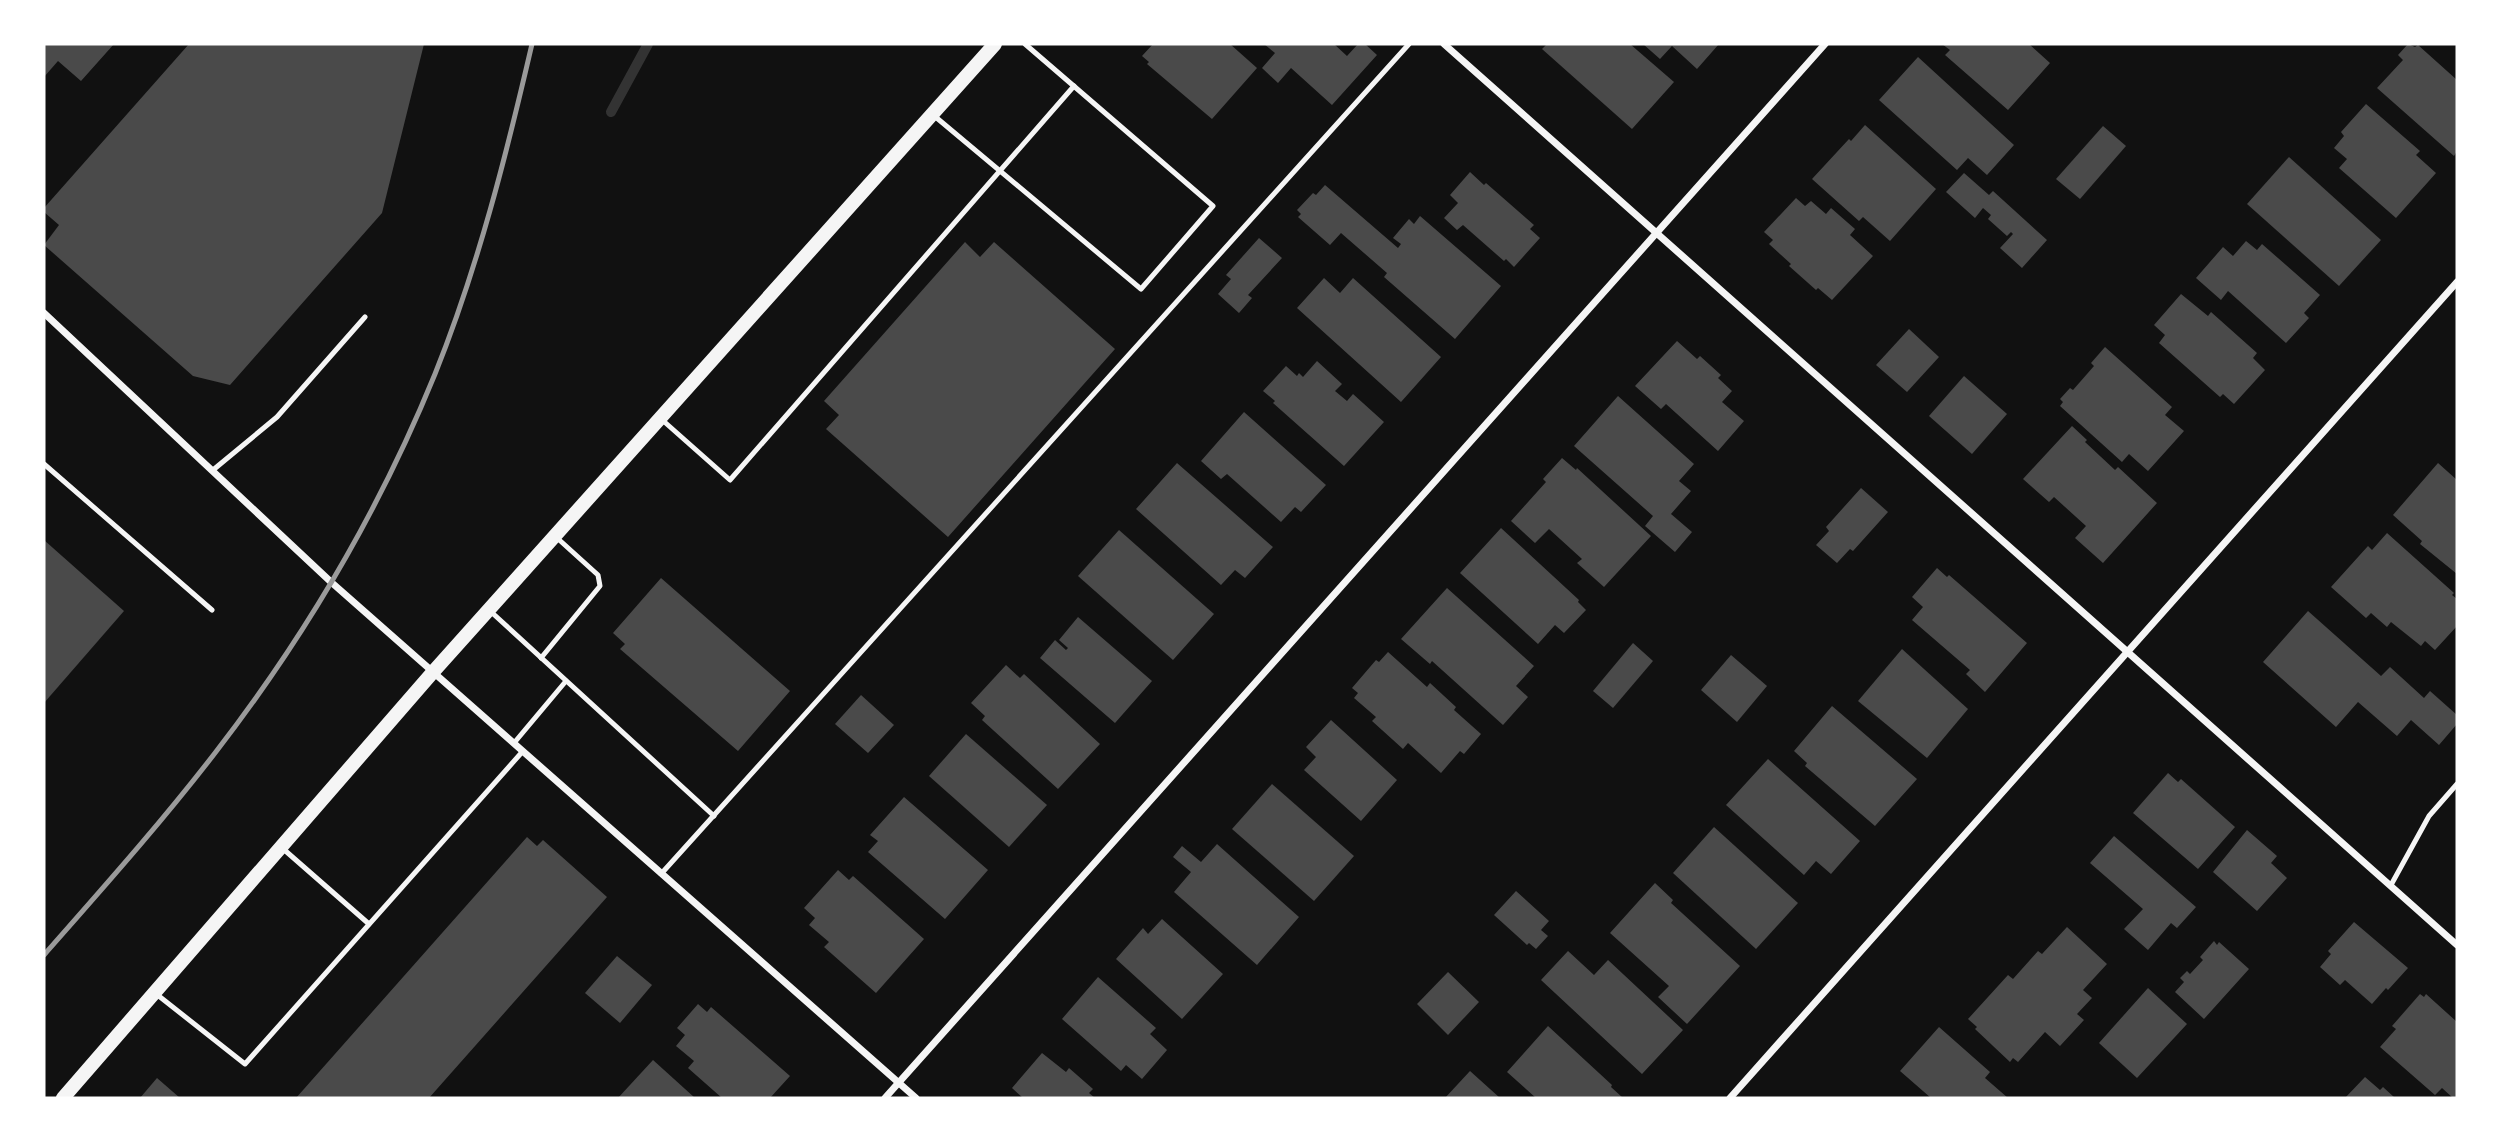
<svg xmlns="http://www.w3.org/2000/svg" width="2501" height="1142" viewBox="0 0 2501 1142" font-family="Mulish,sans-serif">
	<rect width="100%" height="100%" fill="#111"/>
	<g fill="none" stroke-linecap="round" stroke-linejoin="round">
		<path stroke="#333" stroke-width="10" d="M611,112L648,44"/>
	</g>
	<g fill="#4a4a4a">
		<path d="M44,44H114L81,81L58,61L44,77Z"/>
		<path d="M189,44H424L382,213L230,385L193,376L44,245L59,225L44,212V208Z"/>
		<path d="M1153,44H1230L1257,68L1212,119L1147,64L1149,62L1142,56Z"/>
		<path d="M1264,44H1334L1347,56L1358,44H1365L1377,55L1332,105L1291,68L1278,83L1262,68L1275,53Z"/>
		<path d="M1547,44H1630L1674,82L1632,129L1542,49Z"/>
		<path d="M1643,44H1719L1697,69L1672,46L1660,59Z"/>
		<path d="M1942,44H2029L2050,63L2008,110L1945,55L1950,50Z"/>
		<path d="M2408,44L2415,47L2418,45L2457,80V151L2454,156L2377,88L2403,60L2398,55Z"/>
		<path d="M1918,57L2014,145L1987,175L1968,158L1957,170L1879,100Z"/>
		<path d="M2366,104L2420,151L2416,155L2436,173L2396,218L2339,168L2347,159L2334,148L2344,136L2341,132Z"/>
		<path d="M1865,125L1936,189L1890,241L1863,217L1859,221L1812,179L1849,139L1851,141Z"/>
		<path d="M2103,126L2126,146L2080,199L2056,179Z"/>
		<path d="M2289,157L2381,240L2339,286L2247,204Z"/>
		<path d="M1470,172L1484,185L1486,183L1534,225L1530,229L1540,238L1514,267L1506,259L1504,261L1463,225L1457,230L1444,218L1458,203L1450,195Z"/>
		<path d="M1964,173L1989,195L1993,191L2047,240L2022,268L2000,248L2013,234L2011,232L2007,236L1988,219L1991,215L1983,208L1975,218L1946,192Z"/>
		<path d="M1325,185L1398,248L1401,244L1393,238L1409,219L1414,224L1420,216L1501,286L1455,339L1384,277L1387,273L1341,233L1330,245L1298,217L1301,214L1297,210L1313,193L1316,195Z"/>
		<path d="M1796,198L1805,206L1811,201L1826,214L1831,208L1855,229L1850,235L1873,256L1832,300L1818,288L1816,290L1789,266L1791,264L1769,244L1773,240L1764,232Z"/>
		<path d="M1259,238L1282,258L1248,295L1252,298L1239,313L1218,294L1231,279L1226,275Z"/>
		<path d="M2246,241L2257,250L2262,244L2320,295L2304,313L2309,318L2286,343L2228,291L2221,300L2196,278L2223,247L2233,256Z"/>
		<path d="M965,242L980,257L994,242L1115,349L948,537L826,429L839,415L824,401Z"/>
		<path d="M1324,278L1340,293L1353,278L1441,357L1401,402L1297,308Z"/>
		<path d="M2181,294L2208,316L2211,312L2257,353L2253,358L2265,370L2234,404L2223,394L2220,397L2159,343L2165,335L2154,325Z"/>
		<path d="M1909,329L1939,357L1907,392L1876,365Z"/>
		<path d="M1677,341L1697,359L1700,356L1721,375L1718,378L1732,391L1722,402L1744,421L1718,451L1666,404L1661,409L1635,386Z"/>
		<path d="M2105,347L2172,407L2165,415L2184,431L2148,471L2129,454L2122,462L2060,406L2063,402L2060,399L2070,388L2073,390L2094,366L2091,363Z"/>
		<path d="M1317,361L1342,384L1335,391L1347,401L1353,394L1384,422L1344,466L1273,403L1275,401L1263,391L1286,366L1297,376L1299,373L1303,377Z"/>
		<path d="M1964,376L2007,414L1972,454L1929,416Z"/>
		<path d="M1618,396L1694,464L1679,481L1691,491L1671,514L1692,532L1675,552L1645,526L1653,516L1574,446Z"/>
		<path d="M1244,412L1326,485L1301,512L1295,507L1281,522L1227,474L1221,479L1201,461Z"/>
		<path d="M2072,426L2087,440L2085,442L2115,470L2118,467L2157,503L2103,563L2075,538L2086,526L2054,497L2049,502L2023,479Z"/>
		<path d="M1562,458L1576,470L1577,468L1651,536L1604,587L1577,563L1582,559L1549,529L1535,543L1511,521L1546,482L1543,479Z"/>
		<path d="M1177,463L1273,547L1245,578L1235,570L1221,585L1136,509Z"/>
		<path d="M2438,463L2457,480V574L2420,544L2422,541L2393,515Z"/>
		<path d="M1861,488L1888,512L1853,551L1850,549L1837,563L1816,545L1829,531L1826,527Z"/>
		<path d="M1501,528L1579,600L1578,602L1586,610L1564,633L1555,625L1538,644L1460,573Z"/>
		<path d="M1119,530L1214,614L1173,660L1078,576Z"/>
		<path d="M2387,533L2454,593L2452,595L2457,599V626L2435,650L2425,641L2421,646L2391,622L2387,627L2371,613L2366,618L2331,587L2368,546L2372,550Z"/>
		<path d="M44,540L124,611L44,703Z"/>
		<path d="M1937,568L1947,577L1949,575L2027,643L1985,692L1966,674L1970,670L1912,620L1923,607L1912,597Z"/>
		<path d="M661,578L790,691L738,751L620,649L625,644L613,633Z"/>
		<path d="M1447,588L1534,666L1516,686L1528,697L1503,725L1432,661L1430,664L1401,639Z"/>
		<path d="M2308,611L2381,676L2390,667L2424,698L2430,691L2457,715V724L2439,745L2411,720L2397,736L2358,702L2336,727L2263,662Z"/>
		<path d="M1078,617L1152,681L1115,723L1040,658L1055,640L1066,650L1068,648L1059,640Z"/>
		<path d="M1633,643L1653,661L1613,708L1593,691Z"/>
		<path d="M1902,649L1968,709L1927,758L1858,701Z"/>
		<path d="M1388,652L1427,687L1430,683L1456,707L1454,710L1481,734L1464,754L1460,751L1441,773L1408,743L1403,749L1372,721L1376,717L1354,698L1358,693L1352,688L1376,660L1379,662Z"/>
		<path d="M1731,655L1767,686L1737,722L1701,690Z"/>
		<path d="M1006,665L1020,678L1024,674L1100,744L1058,789L982,720L985,716L971,703Z"/>
		<path d="M861,695L894,725L868,753L835,724Z"/>
		<path d="M1832,706L1917,779L1875,826L1805,766L1807,763L1794,751Z"/>
		<path d="M1331,720L1397,780L1361,821L1304,770L1316,757L1306,747Z"/>
		<path d="M966,734L1047,805L1009,847L929,776Z"/>
		<path d="M1768,759L1860,841L1831,874L1816,861L1804,875L1726,805Z"/>
		<path d="M2168,773L2178,782L2181,779L2235,827L2198,869L2133,813Z"/>
		<path d="M1272,784L1354,856L1314,901L1232,829Z"/>
		<path d="M904,797L988,870L945,919L868,852L878,841L870,835Z"/>
		<path d="M1714,827L1798,903L1756,949L1673,873Z"/>
		<path d="M2247,830L2277,856L2271,863L2287,878L2257,911L2213,872Z"/>
		<path d="M2114,836L2196,907L2177,928L2171,923L2148,950L2124,929L2143,909L2090,863Z"/>
		<path d="M527,837L537,846L543,840L607,897L429,1098H296Z"/>
		<path d="M1217,844L1299,917L1257,965L1174,892L1191,872L1173,857L1182,846L1201,862Z"/>
		<path d="M838,870L849,880L853,876L924,939L876,993L824,947L829,942L809,925L815,918L804,908Z"/>
		<path d="M1655,883L1673,900L1671,903L1740,966L1687,1024L1658,997L1669,986L1610,933Z"/>
		<path d="M1516,891L1549,921L1541,930L1548,936L1536,949L1529,943L1527,945L1494,915Z"/>
		<path d="M1162,919L1223,974L1182,1019L1116,959L1143,928L1148,934Z"/>
		<path d="M2354,922L2408,968L2388,990L2386,988L2372,1004L2345,980L2340,985L2320,967L2331,954L2328,951Z"/>
		<path d="M2067,927L2107,964L2083,990L2092,998L2077,1014L2084,1020L2060,1046L2045,1032L2018,1062L2013,1058L2010,1062L1975,1029L1977,1027L1968,1019L2008,975L2013,979L2038,951L2042,954Z"/>
		<path d="M2214,941L2217,945L2219,942L2249,969L2204,1019L2175,992L2184,982L2180,978L2187,971L2190,974L2203,960L2200,957Z"/>
		<path d="M1568,951L1594,975L1608,960L1683,1030L1642,1074L1541,980Z"/>
		<path d="M617,956L652,985L620,1023L585,993Z"/>
		<path d="M1448,972L1479,1002L1448,1035L1417,1004Z"/>
		<path d="M1098,977L1156,1028L1150,1034L1167,1050L1142,1079L1126,1065L1121,1071L1062,1019Z"/>
		<path d="M2148,988L2187,1024L2137,1078L2099,1043Z"/>
		<path d="M2420,994L2424,997L2426,994L2457,1022V1098H2453L2442,1088L2435,1095L2380,1047L2396,1029L2392,1026Z"/>
		<path d="M698,1004L707,1012L711,1007L790,1076L770,1098H722L688,1068L694,1061L676,1046L685,1035L677,1028Z"/>
		<path d="M1548,1026L1612,1085L1611,1087L1623,1098H1536L1507,1072Z"/>
		<path d="M1939,1027L1990,1072L1985,1078L2008,1098H1931L1900,1071Z"/>
		<path d="M1042,1053L1066,1072L1069,1068L1093,1089L1089,1093L1095,1098H1023L1012,1088Z"/>
		<path d="M653,1060L695,1098H618Z"/>
		<path d="M1470,1071L1500,1098H1445Z"/>
		<path d="M2365,1077L2380,1090L2383,1087L2395,1098H2345Z"/>
		<path d="M157,1078L180,1098H140Z"/>
	</g>
	<g fill="none" stroke-linecap="round" stroke-linejoin="round">
		<g stroke="#f5f5f5" stroke-width="5">
			<path d="M932,114L1141,289L1213,206L1025,44"/>
			<path d="M660,418L730,480L1074,86"/>
			<path d="M44,464L212,610"/>
			<path d="M213,470L277,417L365,317"/>
			<path d="M489,610L714,816"/>
			<path d="M541,658L600,586L598,575L556,537"/>
			<path d="M514,743L566,681"/>
			<path d="M281,847L369,924"/>
			<path d="M661,874L1409,44"/>
			<path d="M2391,885L2429,816L2457,784"/>
			<path d="M155,993L245,1064L523,751"/>
		</g>
		<g stroke="#f5f5f5" stroke-width="7">
			<path d="M1444,44L2457,945"/>
			<path d="M44,313L331,582L916,1098"/>
			<path d="M885,1098L1825,44"/>
			<path d="M1730,1098L2457,282"/>
		</g>
		<path stroke="#f5f5f5" stroke-width="14" d="M63,1098L433,672L995,44"/>
		<path stroke="#9a9a9a" stroke-width="5" d="M44,955C102,889 161,823 215,753C304,638 380,509 435,374C478,267 506,156 532,44"/>
	</g>
	<rect width="2501" height="1142" fill="none" stroke="#ffffff" stroke-width="91"/>
</svg>
